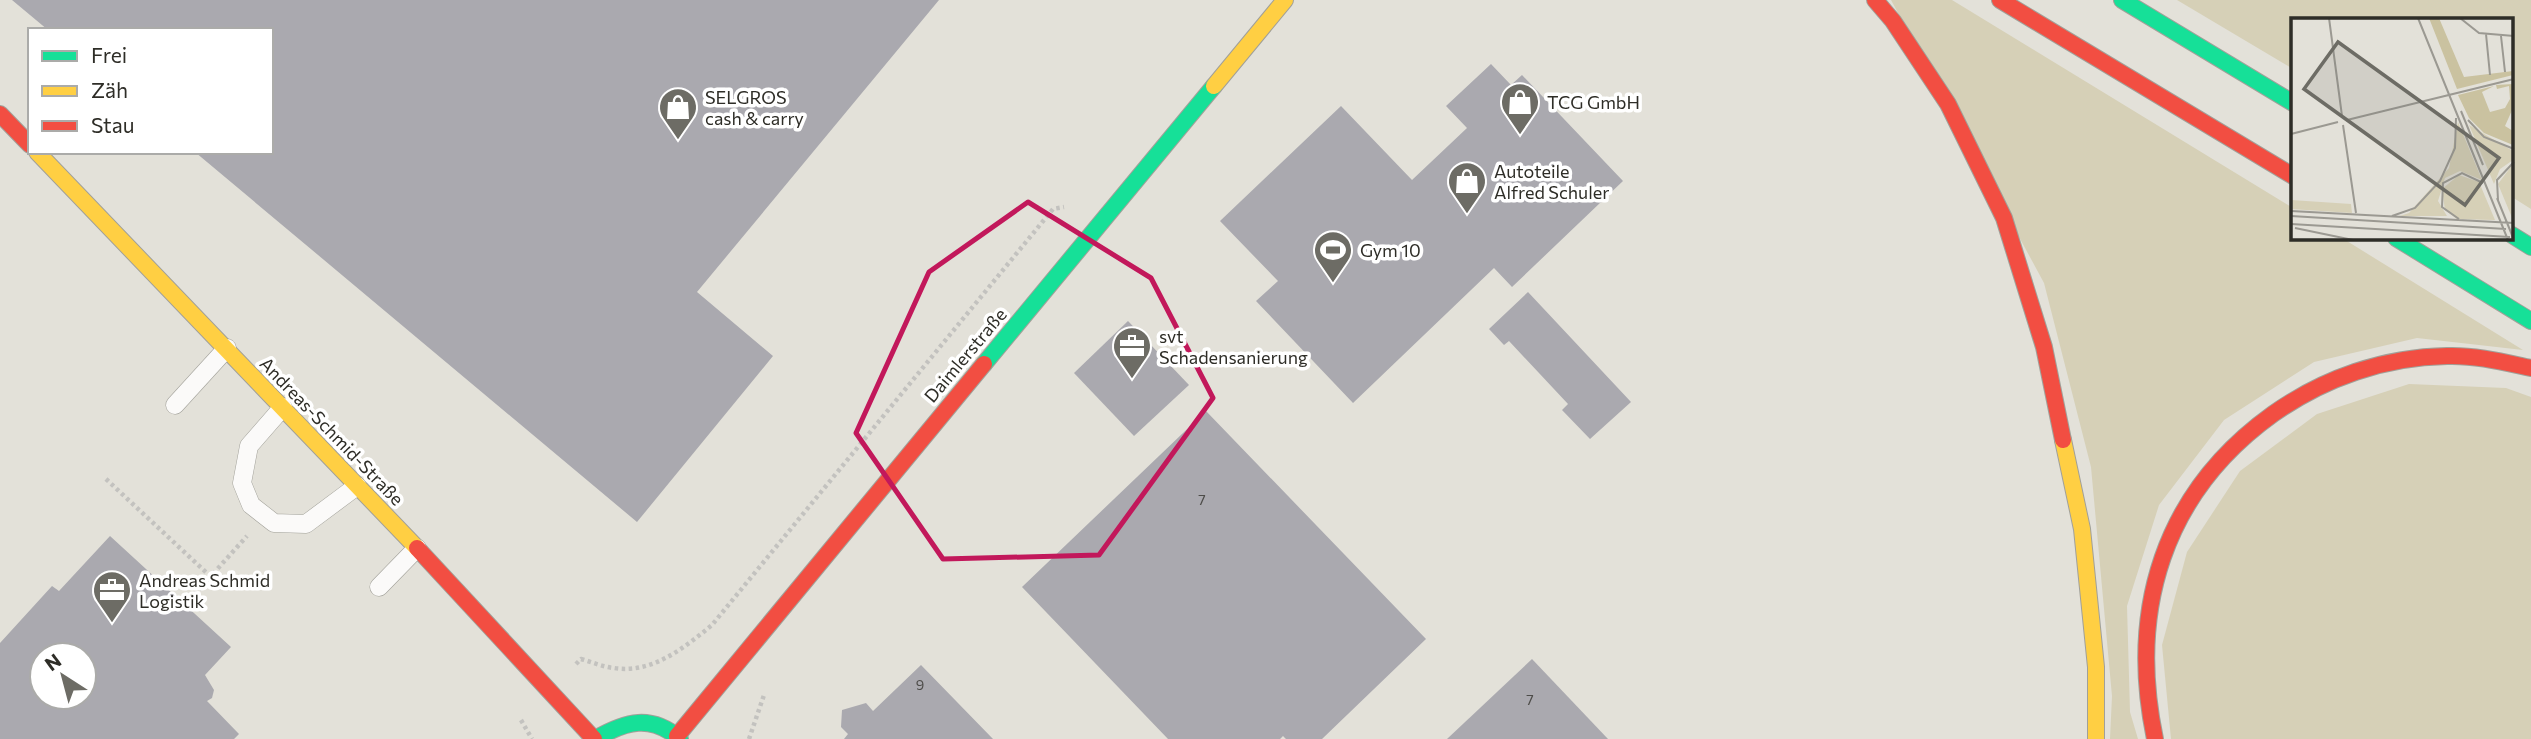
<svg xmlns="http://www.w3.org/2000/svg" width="2531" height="739" viewBox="0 0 2531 739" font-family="Commissioner,sans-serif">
	<rect width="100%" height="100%" fill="#e3e1d9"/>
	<g fill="#d6d0b7">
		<path d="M1891,0H1952L2293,208V238H2342L2523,350L2417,338L2314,362L2224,420L2159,505L2127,606L2130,712L2138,739H2110L2112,696L2091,467L2044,283Z"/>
		<path d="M2177,0H2531V209L2512,197V19H2293V69Z"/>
		<path d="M2409,384L2506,388L2531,397V739H2171L2162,645L2187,552L2240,471L2317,414Z"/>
	</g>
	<g fill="#aaa9af" fill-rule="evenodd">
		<path d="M12,0H939L697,292L773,356L637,522L195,152H271V30H48Z"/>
		<path d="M1491,64L1511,85L1522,75L1623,181L1512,287L1494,268L1353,403L1256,301L1278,281L1220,221L1341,106L1412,180L1467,128L1446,106Z"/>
		<path d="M1528,292L1631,402L1590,439L1562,410L1568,404L1509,341L1504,345L1489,329Z"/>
		<path d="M1128,321L1189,385L1134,436L1074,373Z"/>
		<path d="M1206,411L1426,639L1322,739H1286L1283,736L1280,739H1168L1022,587Z"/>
		<path d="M110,536L231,647L205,675L214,690L212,698L207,701L239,734L234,739H0V643L52,586L59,591ZM42,655H84V697H42Z"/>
		<path d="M1532,659L1608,739H1447Z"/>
		<path d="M921,665L993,739H844L848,734L841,727L842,710L866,703L873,711Z"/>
	</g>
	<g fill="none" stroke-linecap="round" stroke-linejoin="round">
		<defs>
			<g id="lane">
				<path d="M175,405L227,348"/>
				<path d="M283,407L249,446L242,483L251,505L274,523L306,524L357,486"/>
				<path d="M379,587L417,548"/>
			</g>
			<g id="fast">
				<path d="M2122,0L2293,103"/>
				<path d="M2512,235L2531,247"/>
				<path d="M2396,238L2531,321"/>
				<path d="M984,364L1214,86"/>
				<path d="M595,739C626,721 651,714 680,739"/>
			</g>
			<g id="slow">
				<path d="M1214,86L1285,0"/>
				<path d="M37,152L417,548"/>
				<path d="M2063,440L2082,529L2096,667V739"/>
			</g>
			<g id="jam">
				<path d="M1875,0L1893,21L1948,104L2004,218L2044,347L2063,440"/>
				<path d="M2000,0L2293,176"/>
				<path d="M0,114L30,145"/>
				<path d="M417,548L594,739"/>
				<path d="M677,736L984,364"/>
				<path d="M2155,739C2128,610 2163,493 2273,414C2324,378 2384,357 2447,356C2475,355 2503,362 2531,368"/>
			</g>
		</defs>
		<use href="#lane" stroke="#a1a099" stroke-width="19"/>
		<use href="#fast" stroke="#a1a099" stroke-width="18"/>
		<use href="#slow" stroke="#a1a099" stroke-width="18"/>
		<use href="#jam" stroke="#a1a099" stroke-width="18"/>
		<g stroke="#c3c2bf" stroke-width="4.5" stroke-dasharray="3.5 3.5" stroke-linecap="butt">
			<path d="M106,479L210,576"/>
			<path d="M185,605L247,536"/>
			<path d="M576,664L581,659C592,662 603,667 614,668C652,674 684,648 712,625L1053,209L1064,207"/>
			<path d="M521,720L532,739"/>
			<path d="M749,739L764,695"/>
		</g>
		<use href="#lane" stroke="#fbfaf9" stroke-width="18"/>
		<use href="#fast" stroke="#16e098" stroke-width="16"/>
		<use href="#slow" stroke="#ffcf43" stroke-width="16"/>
		<use href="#jam" stroke="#f24e42" stroke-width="16"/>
	</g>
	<path fill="none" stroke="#c2185b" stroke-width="5" stroke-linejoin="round" d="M1028,202L1151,278L1213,398L1099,555L943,559L856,433L929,272Z"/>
	<defs>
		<symbol id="shop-pin" viewBox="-11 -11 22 30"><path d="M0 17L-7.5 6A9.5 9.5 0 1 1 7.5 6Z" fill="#6d6c65" stroke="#fff"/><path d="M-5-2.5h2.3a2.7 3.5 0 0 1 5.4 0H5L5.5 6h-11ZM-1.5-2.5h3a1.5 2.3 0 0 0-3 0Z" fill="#fff"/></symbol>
		<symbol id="stadium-pin" viewBox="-11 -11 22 30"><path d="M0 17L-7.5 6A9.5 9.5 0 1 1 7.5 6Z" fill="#6d6c65" stroke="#fff"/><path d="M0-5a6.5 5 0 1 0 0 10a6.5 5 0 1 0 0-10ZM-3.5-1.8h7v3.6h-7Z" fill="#fff"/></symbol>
		<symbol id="office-pin" viewBox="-11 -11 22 30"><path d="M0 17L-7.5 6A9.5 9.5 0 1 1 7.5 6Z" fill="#6d6c65" stroke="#fff"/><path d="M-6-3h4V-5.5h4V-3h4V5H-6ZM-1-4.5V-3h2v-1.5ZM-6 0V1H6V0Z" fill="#fff"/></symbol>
	</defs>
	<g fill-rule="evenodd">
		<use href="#shop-pin" x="1498" y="80" width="44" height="60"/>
		<use href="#shop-pin" x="656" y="85" width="44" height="60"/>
		<use href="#shop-pin" x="1445" y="159" width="44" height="60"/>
		<use href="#stadium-pin" x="1311" y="228" width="44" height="60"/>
		<use href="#office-pin" x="1110" y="324" width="44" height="60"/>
		<use href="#office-pin" x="90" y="568" width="44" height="60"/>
	</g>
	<g text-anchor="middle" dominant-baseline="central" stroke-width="7" stroke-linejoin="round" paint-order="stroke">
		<g font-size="14" fill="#4d4c49">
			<text x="1202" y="499">7</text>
			<text x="920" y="684">9</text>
			<text x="1530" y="699">7</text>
		</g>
		<g font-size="18" fill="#2e2d27" stroke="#fff" text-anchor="start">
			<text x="705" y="97">SELGROS<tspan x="705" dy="21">cash &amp; carry</tspan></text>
			<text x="1547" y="102">TCG GmbH</text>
			<text x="1494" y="171">Autoteile<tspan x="1494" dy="21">Alfred Schuler</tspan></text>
			<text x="1360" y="250">Gym 10</text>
			<text x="1159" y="336">svt<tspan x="1159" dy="21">Schadensanierung</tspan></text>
			<text x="139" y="580">Andreas Schmid<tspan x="139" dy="21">Logistik</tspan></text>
		</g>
		<g font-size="18" fill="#2e2d27" stroke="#fff">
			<text transform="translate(965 355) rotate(-50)">Daimlerstraße</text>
			<text transform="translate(332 431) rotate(46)">Andreas-Schmid-Straße</text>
		</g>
	</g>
	<g transform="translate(2291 18)">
		<rect width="222" height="222" fill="#e3e1d9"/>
		<path d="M167,104L191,162L169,153L154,160L147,183L156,198H109L118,195L158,150ZM178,107L222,133V142L209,151L203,166ZM222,146V202L207,166ZM168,157L188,164L204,202L166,201L154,192L151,171ZM0,182L60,186L61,195L0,191Z" fill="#d6d0b7"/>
		<path d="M138,0H148L173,59L222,53V57L166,71ZM222,66V90L214,108L222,113V127L193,115L178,100L167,77L203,68L191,74L199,94L214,90L219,81L218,68L206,71L205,67Z" fill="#cac2a0"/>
		<path fill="none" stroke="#9b9992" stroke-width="2" d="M38,0L51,98M127,0L217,222M169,0L188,15L223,18M195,16L199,57M210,18L214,54M170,93L192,147M56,102L223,61M177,102L193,119L223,131M52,107L65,195M0,116L47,104M206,180L223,222M207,182L206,162L223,144M0,193L223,205M0,198L215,211M101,198L124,190L149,163L164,130L165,100M168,201L151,189L152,165L171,155L192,165M0,206L219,219M4,210L62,222"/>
		<path fill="#6d6c65" fill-opacity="0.15" stroke="#6d6c65" stroke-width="3.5" d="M47,24L208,140L174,187L13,71Z"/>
		<rect width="222" height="222" fill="none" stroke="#2e2d27" stroke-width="3.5"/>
	</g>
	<rect x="28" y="28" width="245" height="126" fill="#ffffff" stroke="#ababa9" stroke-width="2"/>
	<rect x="42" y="51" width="35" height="10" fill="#16e098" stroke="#ababa9" stroke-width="2"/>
	<text x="91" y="63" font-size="21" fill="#2e2d27">Frei</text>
	<rect x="42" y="86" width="35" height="10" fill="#ffcf43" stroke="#ababa9" stroke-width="2"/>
	<text x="91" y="98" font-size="21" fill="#2e2d27">Zäh</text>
	<rect x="42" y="121" width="35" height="10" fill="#f24e42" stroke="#ababa9" stroke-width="2"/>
	<text x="91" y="133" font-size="21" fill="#2e2d27">Stau</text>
	<g transform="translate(63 676) rotate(324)"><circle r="33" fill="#ffffff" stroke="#ababa9" stroke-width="2"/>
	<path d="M0-5L12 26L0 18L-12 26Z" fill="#6d6c65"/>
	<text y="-10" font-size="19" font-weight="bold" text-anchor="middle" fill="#2e2d27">N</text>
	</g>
</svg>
